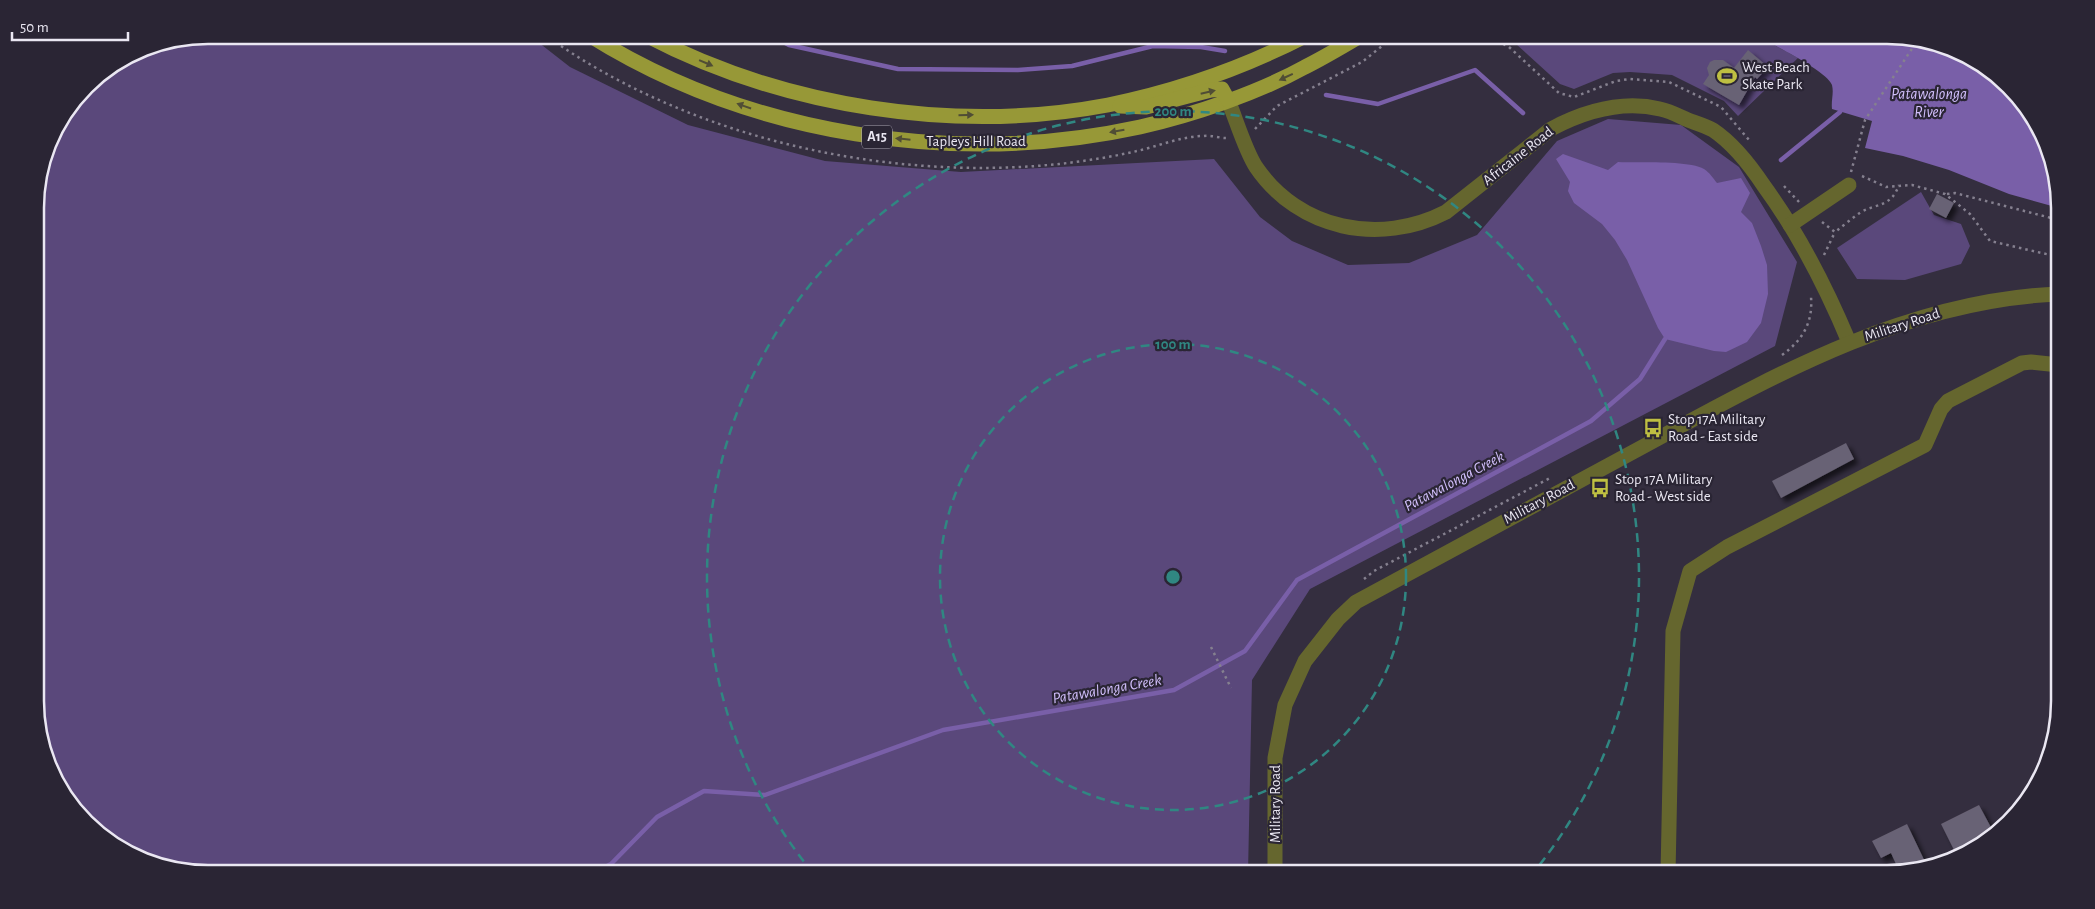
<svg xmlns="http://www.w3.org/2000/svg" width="2095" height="909" viewBox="0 0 2095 909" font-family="'Alegreya Sans',sans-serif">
	<defs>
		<filter id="shadow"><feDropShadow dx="4.5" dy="4.5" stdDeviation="2.5" flood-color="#0009"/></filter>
	</defs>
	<rect width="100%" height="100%" fill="#342e3f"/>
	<g fill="#5a487b">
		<path d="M208,35H529L570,67L688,125L825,161L961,172L1214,159L1260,217L1292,241L1348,265L1409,263L1477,235L1557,141L1608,119L1681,125L1739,167L1797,262L1775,346L1310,589L1252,680L1248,874H208L142,861L71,807L37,724L35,196L53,131L94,78L142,48Z"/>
		<path d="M1503,35H1756L1798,58L1738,116L1724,101L1672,75L1630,72L1613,73L1574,89L1560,84L1516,44Z"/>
		<path d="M1921,192L1934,215L1961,224L1970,246L1961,264L1905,280L1857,279L1837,248Z"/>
	</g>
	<g fill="#795fa8">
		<path d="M1756,35H1887L1953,48L2024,102L2059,186V208L2009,194L1949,170L1903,156L1865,148L1872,121L1832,109C1831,101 1834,93 1832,85C1827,71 1771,44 1756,35Z"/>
		<path d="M1563,154L1608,170L1618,162C1638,163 1688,160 1704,169C1710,173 1713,178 1717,183L1741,178L1750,193L1741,212L1752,223L1761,246L1767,265L1768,294L1761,323L1747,342L1726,352L1714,351L1665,339L1658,328L1627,260L1615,240L1602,224L1574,203L1568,191L1570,182L1556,159Z"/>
	</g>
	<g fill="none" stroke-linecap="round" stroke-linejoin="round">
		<g stroke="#795fa8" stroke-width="4.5">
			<path d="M770,35L789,45L898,69L1018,70L1072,66L1153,46L1201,47L1225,51"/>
			<path d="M1326,95L1378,104L1475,70L1523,113"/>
			<path d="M1781,160L1840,112"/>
			<path d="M591,874L611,864L657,817L704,791L765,795L943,730L1174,690L1245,651L1297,580L1591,421L1640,379L1665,339"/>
		</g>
	</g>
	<g fill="#686274" filter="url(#shadow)">
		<path d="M1748,50L1768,67L1757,79L1755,77L1739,105L1703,84L1709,75L1707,68L1710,62L1714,60H1723L1734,68Z"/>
		<path d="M1937,194L1954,203L1946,218L1929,209Z"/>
		<path d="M1846,443L1854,459L1781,498L1772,481Z"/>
		<path d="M1979,805L1994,833L1955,852L1941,824Z"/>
		<path d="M1907,824L1928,868L1900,873L1891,853L1881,858L1872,841Z"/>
	</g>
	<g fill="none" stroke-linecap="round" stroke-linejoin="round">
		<g stroke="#85808f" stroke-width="2.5" stroke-dasharray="2.5 4" stroke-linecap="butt">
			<path d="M545,35C689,138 884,182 1059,164C1085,161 1112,157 1137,151C1159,146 1182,136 1204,136C1211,135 1219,138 1226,138"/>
			<path d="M1431,35H1447"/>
			<path d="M1486,35L1509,47L1559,93L1574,97L1616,81L1630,79L1669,82L1721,107L1749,140"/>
			<path d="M1255,129L1277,106L1362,62L1396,35"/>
			<path d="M1851,172L1865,120L1917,41"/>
			<path d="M1862,176L1886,187L1912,185L1945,194L1970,214L1990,241L2059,257"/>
			<path d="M1784,186L1799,202"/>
			<path d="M1947,194L1955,193L2059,220"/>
			<path d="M1822,222L1835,232C1843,226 1852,218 1861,212C1878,203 1891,207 1899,185"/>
			<path d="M1824,255L1835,232"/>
			<path d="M1782,355C1803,340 1813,322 1811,297"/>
			<path d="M1364,579L1374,571L1552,477"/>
			<path d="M1211,647L1231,688"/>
		</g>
		<g stroke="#65662e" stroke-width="15">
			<path d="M1228,100C1236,119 1245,150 1256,167C1299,230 1380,246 1446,212L1551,129C1583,112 1622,100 1660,109C1670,111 1679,116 1688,120C1696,123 1706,126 1713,130C1734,144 1750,165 1764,186C1799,234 1826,287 1849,342"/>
			<path d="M1790,225L1849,185"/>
			<path d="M1275,874V758L1285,705L1305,661L1338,619L1356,602C1448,552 1540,502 1633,452C1766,380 1903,300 2059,294"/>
			<path d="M1668,874L1673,631L1690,571L1727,547L1925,445L1941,409L1948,401L2022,363L2031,362L2059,365"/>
		</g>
		<g stroke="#979837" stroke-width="15">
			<path d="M589,35C750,136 956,167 1140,127C1193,115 1258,93 1305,67C1325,57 1343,46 1362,35"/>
			<path d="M646,35C783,107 955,134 1108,105C1177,91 1245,67 1307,35"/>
			<path d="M1120,106L1146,107L1211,90L1222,89L1228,100"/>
		</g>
	</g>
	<defs><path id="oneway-solid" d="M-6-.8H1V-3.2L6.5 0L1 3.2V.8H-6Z" transform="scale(1.25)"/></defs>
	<g fill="#504d35">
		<use href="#oneway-solid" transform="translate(706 63) rotate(23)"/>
		<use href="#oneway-solid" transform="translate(1286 77) rotate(155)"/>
		<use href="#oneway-solid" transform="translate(1208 92) rotate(-13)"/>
		<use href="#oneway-solid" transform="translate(744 106) rotate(-161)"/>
		<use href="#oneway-solid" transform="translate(966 115) rotate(-1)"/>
		<use href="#oneway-solid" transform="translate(1117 131) rotate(170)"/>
		<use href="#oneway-solid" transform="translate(903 139) rotate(-174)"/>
	</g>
	<g fill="none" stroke="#308782" stroke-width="2.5" stroke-dasharray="9 6">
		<circle cx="1173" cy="577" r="233"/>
		<path d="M813 873A466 466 0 1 1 1533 873"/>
	</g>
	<defs>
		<symbol id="stadium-bare" viewBox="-9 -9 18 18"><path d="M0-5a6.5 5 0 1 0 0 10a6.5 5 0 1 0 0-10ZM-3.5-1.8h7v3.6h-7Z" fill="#bebf42" stroke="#2a2534" stroke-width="2.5" paint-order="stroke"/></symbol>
		<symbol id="bus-bare" viewBox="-9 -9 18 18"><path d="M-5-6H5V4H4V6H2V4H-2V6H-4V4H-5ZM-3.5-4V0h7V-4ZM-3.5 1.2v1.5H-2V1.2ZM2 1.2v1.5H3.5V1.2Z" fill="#bebf42" stroke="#2a2534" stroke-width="2.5" paint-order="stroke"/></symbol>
	</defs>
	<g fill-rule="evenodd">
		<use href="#stadium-bare" x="1713" y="62" width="28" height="28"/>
		<use href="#bus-bare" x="1639" y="414" width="28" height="28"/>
		<use href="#bus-bare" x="1586" y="474" width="28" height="28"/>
	</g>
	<g text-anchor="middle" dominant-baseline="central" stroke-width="4.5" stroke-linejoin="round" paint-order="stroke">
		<rect fill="#2a2534" stroke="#b0adb9" stroke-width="1" x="862" y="125.5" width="30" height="23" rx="4"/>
		<g font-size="14" font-weight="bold" fill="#eae7f2">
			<text x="877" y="137">A15</text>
		</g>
		<g font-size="15" fill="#eae7f2" stroke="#2a2534" text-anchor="start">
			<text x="1742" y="67">West Beach<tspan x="1742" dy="17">Skate Park</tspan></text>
			<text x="1668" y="419">Stop 17A Military<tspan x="1668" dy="17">Road - East side</tspan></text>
			<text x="1615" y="479">Stop 17A Military<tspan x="1615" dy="17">Road - West side</tspan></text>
		</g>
		<g font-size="15" fill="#eae7f2" stroke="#2a2534">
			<text x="976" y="141">Tapleys Hill Road</text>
			<text transform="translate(1518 156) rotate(-38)">Africaine Road</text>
			<text transform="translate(1902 325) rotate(-18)">Military Road</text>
			<text transform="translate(1539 502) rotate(-28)">Military Road</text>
			<text transform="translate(1275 804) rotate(-90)">Military Road</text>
		</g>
		<g font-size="16" font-style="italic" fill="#d2bffc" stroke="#2a2534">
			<text x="1929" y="94">Patawalonga<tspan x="1929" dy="18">River</tspan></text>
			<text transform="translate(1454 481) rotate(-28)">Patawalonga Creek</text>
			<text transform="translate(1107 689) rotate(-10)">Patawalonga Creek</text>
		</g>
	</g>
	<path d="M0 0H2095V909H0ZM208 44H1887A164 164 0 0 1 2051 208V701A164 164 0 0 1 1887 865H208A164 164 0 0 1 44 701V208A164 164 0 0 1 208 44Z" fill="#2a2534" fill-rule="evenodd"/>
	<path fill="none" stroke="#eae7f2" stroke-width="2.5" d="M208 44H1887A164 164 0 0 1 2051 208V701A164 164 0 0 1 1887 865H208A164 164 0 0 1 44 701V208A164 164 0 0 1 208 44Z"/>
	<circle cx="1173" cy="577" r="8" fill="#308782" stroke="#2a2534" stroke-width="2.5"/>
	<g font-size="15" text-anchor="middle" font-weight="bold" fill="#308782" stroke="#2a2534" stroke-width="4.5" stroke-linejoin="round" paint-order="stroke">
		<text x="1173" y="116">200 m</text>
		<text x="1173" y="349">100 m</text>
	</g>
	<path d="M12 32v8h116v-8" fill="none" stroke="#eae7f2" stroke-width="2.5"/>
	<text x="20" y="32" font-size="15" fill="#eae7f2" stroke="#2a2534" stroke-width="4" paint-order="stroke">50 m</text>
</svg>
